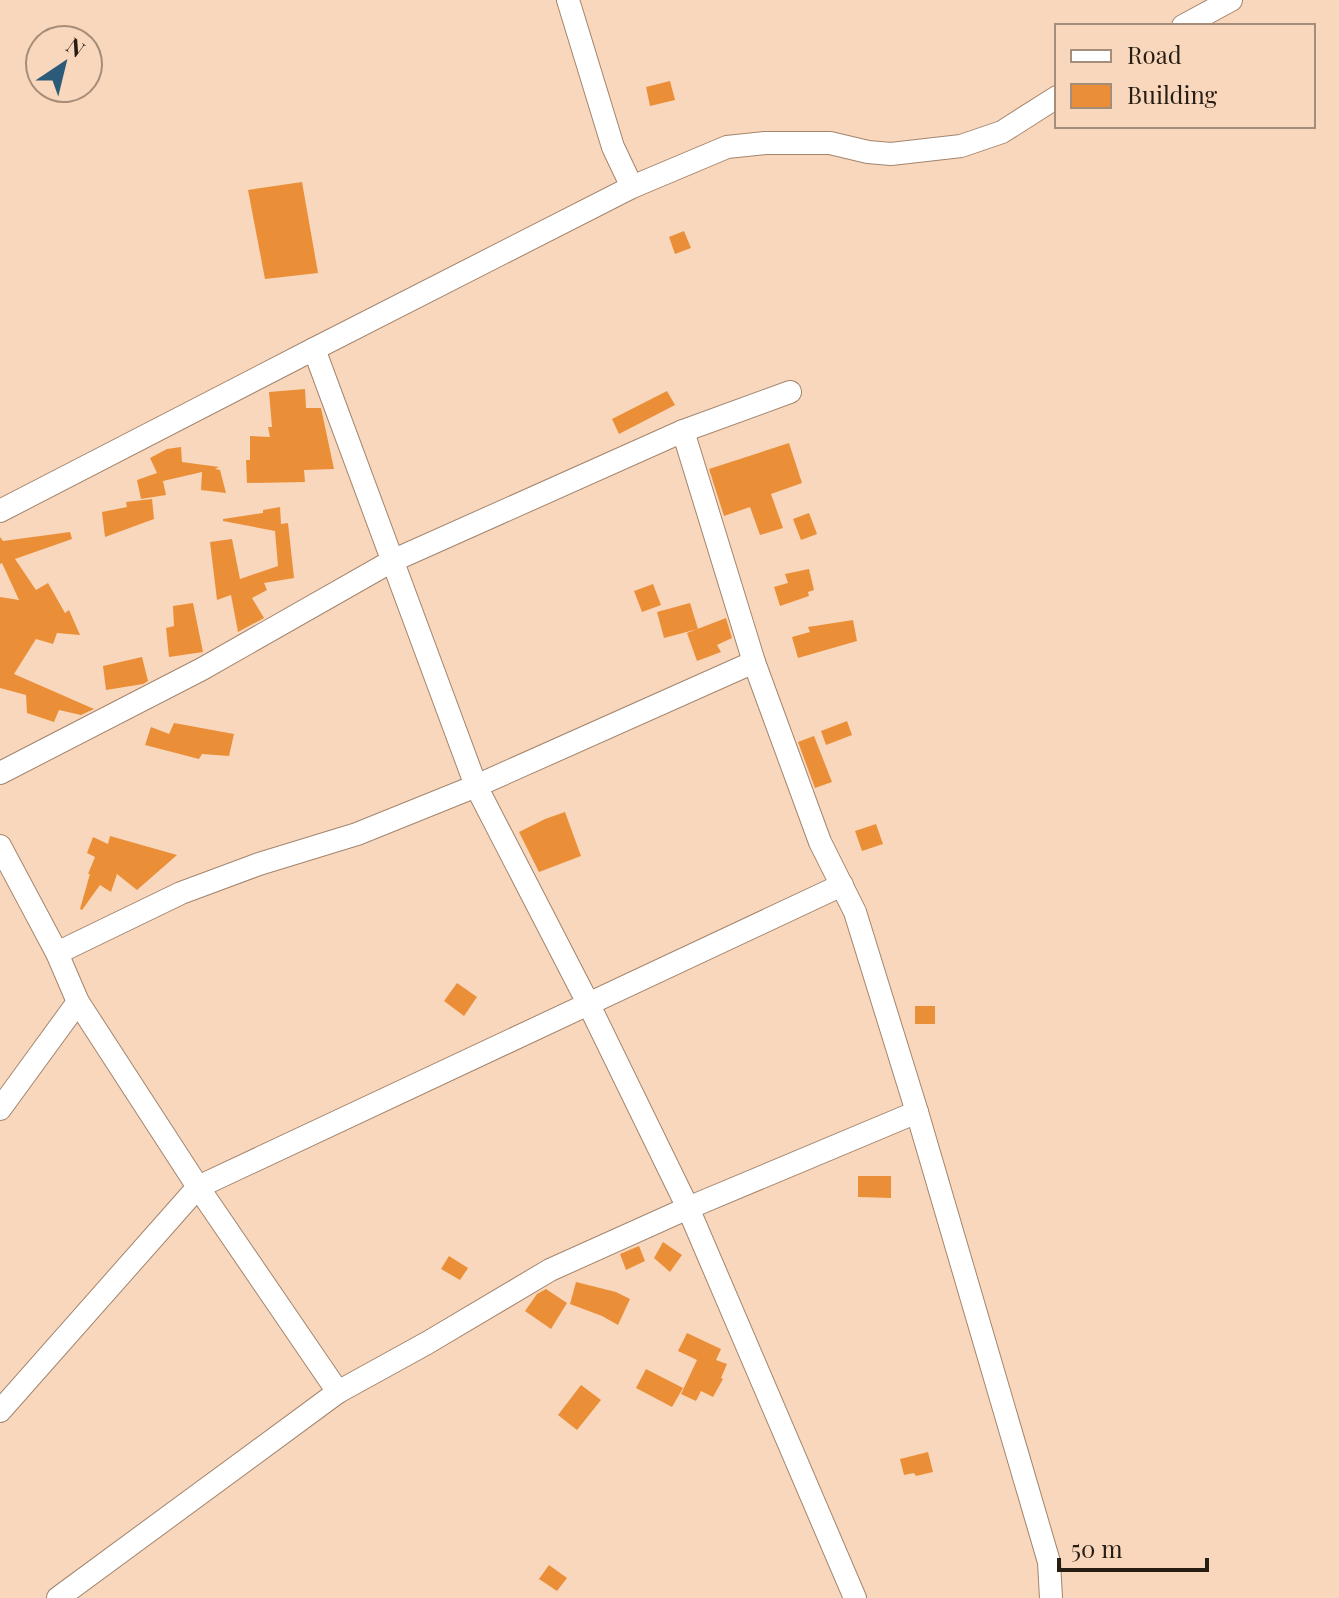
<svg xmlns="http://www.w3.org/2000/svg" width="1339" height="1598" viewBox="0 0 1339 1598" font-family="'Playfair Display',serif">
	<rect width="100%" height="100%" fill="#f8d7bd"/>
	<g fill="#ea8f38">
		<path d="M670,81L675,100L650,106L646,87Z"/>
		<path d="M302,182L318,273L265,279L248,190Z"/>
		<path d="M684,231L691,248L675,254L669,237Z"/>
		<path d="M305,389L306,408H321L334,469L304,470L305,482L247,483L246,460H250V436L270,437L268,427H272L269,392Z"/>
		<path d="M667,391L675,405L619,434L612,419Z"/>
		<path d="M789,443L802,483L771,494L783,528L760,535L750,507L724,516L709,469Z"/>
		<path d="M181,447L182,462L219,467L215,469L220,470L226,493L201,490L202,472L163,481L166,495L141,499L137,480L157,473L150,458L167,449Z"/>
		<path d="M152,499L154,519L105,537L102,512L127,507L126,502Z"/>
		<path d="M280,507L281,524L288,523L294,578L264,583L267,590L252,598L264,618L238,632L231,595L217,600L210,542L232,539L240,579L278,566L275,531L223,521V519L263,513V510Z"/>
		<path d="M809,513L817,534L801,540L793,519Z"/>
		<path d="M70,532L72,539L15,559L36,590L48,583L65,613L69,610L80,635L57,633L53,644L36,639L14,674L94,709L81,715L59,710L54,722L27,713L26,695L0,688V597L19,600L2,563L0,564V537L3,541Z"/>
		<path d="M809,569L814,590L808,592L809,596L780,606L774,587L788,583L785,574Z"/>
		<path d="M653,584L661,605L642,612L634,591Z"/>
		<path d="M193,603L203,652L169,657L166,628L174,626L173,606Z"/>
		<path d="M690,603L698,629L664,638L657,612Z"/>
		<path d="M726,618L732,638L717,645L721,652L697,661L687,633Z"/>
		<path d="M853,620L857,641L798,658L792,637L810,632L808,627Z"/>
		<path d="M142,657L148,681L143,684L106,690L103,666Z"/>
		<path d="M847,721L852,735L826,745L821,731Z"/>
		<path d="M174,723L234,734L229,756L202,754L199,759L145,745L151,727L169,734Z"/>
		<path d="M814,736L832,782L815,788L798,742Z"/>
		<path d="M565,812L581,856L539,872L519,832L545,819Z"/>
		<path d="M876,824L883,844L862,851L855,831Z"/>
		<path d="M110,836L177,855L137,890L117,874L111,892L100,885L82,910L80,909L90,874H88L95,857L87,853L93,837L108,844Z"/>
		<path d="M457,983L477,997L464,1016L444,1001Z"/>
		<rect x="915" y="1006" width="20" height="18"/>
		<path d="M858,1176H891V1198L858,1197Z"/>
		<path d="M663,1242L682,1255L670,1272L654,1258Z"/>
		<path d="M639,1246L645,1261L626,1270L620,1254Z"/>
		<path d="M449,1256L468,1268L460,1280L441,1269Z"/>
		<path d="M576,1282L616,1292L630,1299L618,1325L602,1316L570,1304Z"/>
		<path d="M546,1289L567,1303L551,1329L525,1311L537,1294Z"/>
		<path d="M687,1333L721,1349L716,1360L727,1364L721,1378L723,1379L713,1397L701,1391L696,1401L681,1394L697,1360L678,1351Z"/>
		<path d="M646,1369L683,1388L672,1407L636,1388Z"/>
		<path d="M581,1385L601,1400L577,1430L558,1415Z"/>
		<path d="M928,1452L933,1472L916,1476L914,1473L904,1475L900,1459Z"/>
		<path d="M549,1565L567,1578L557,1591L539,1579Z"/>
	</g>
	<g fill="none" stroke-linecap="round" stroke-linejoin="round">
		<defs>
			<g id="minor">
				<path d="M568,0L613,147L632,187"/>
				<path d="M1183,26L1231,0"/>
				<path d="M314,349L476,786L589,1005L688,1208L855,1598"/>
				<path d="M683,431L754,662L820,842L855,912L917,1112L1049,1562L1051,1598"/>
				<path d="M0,511L314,349L632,187L727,147L765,143H830L868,152L891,154L961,146L1002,132L1057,97"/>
				<path d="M0,773L202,669L392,561L683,431L790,392"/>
				<path d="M0,846L57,953L78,1002L198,1187L338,1392L58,1598"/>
				<path d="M57,953L181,893L259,864L357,834L476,786L754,662"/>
				<path d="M0,1109L78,1002"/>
				<path d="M338,1392L427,1343L550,1270L688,1208L917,1112"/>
				<path d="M0,1411L198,1187L842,885"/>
			</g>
		</defs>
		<use href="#minor" stroke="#a3856d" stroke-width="24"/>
		<use href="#minor" stroke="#fff" stroke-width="22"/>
	</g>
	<rect x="1055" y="24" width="260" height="104" fill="#f8d7bd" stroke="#a58d79" stroke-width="2"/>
	<rect x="1071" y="50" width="40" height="12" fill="#ffffff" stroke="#a58d79" stroke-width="2"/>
	<text x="1127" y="64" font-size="24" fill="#281d13">Road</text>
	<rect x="1071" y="84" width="40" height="24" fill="#ea8f38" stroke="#a58d79" stroke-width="2"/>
	<text x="1127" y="104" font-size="24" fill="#281d13">Building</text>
	<g transform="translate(64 64) rotate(35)"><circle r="38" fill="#f8d7bd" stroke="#a58d79" stroke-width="2"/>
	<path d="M0-6L14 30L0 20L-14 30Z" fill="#2c5b7a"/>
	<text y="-12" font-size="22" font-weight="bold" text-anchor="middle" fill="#281d13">N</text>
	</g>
	<path d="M1059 1558v12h148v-12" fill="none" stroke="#281d13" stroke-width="4"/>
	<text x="1071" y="1558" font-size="24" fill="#281d13" stroke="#f8d7bd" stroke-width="6" paint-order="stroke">50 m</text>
</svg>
